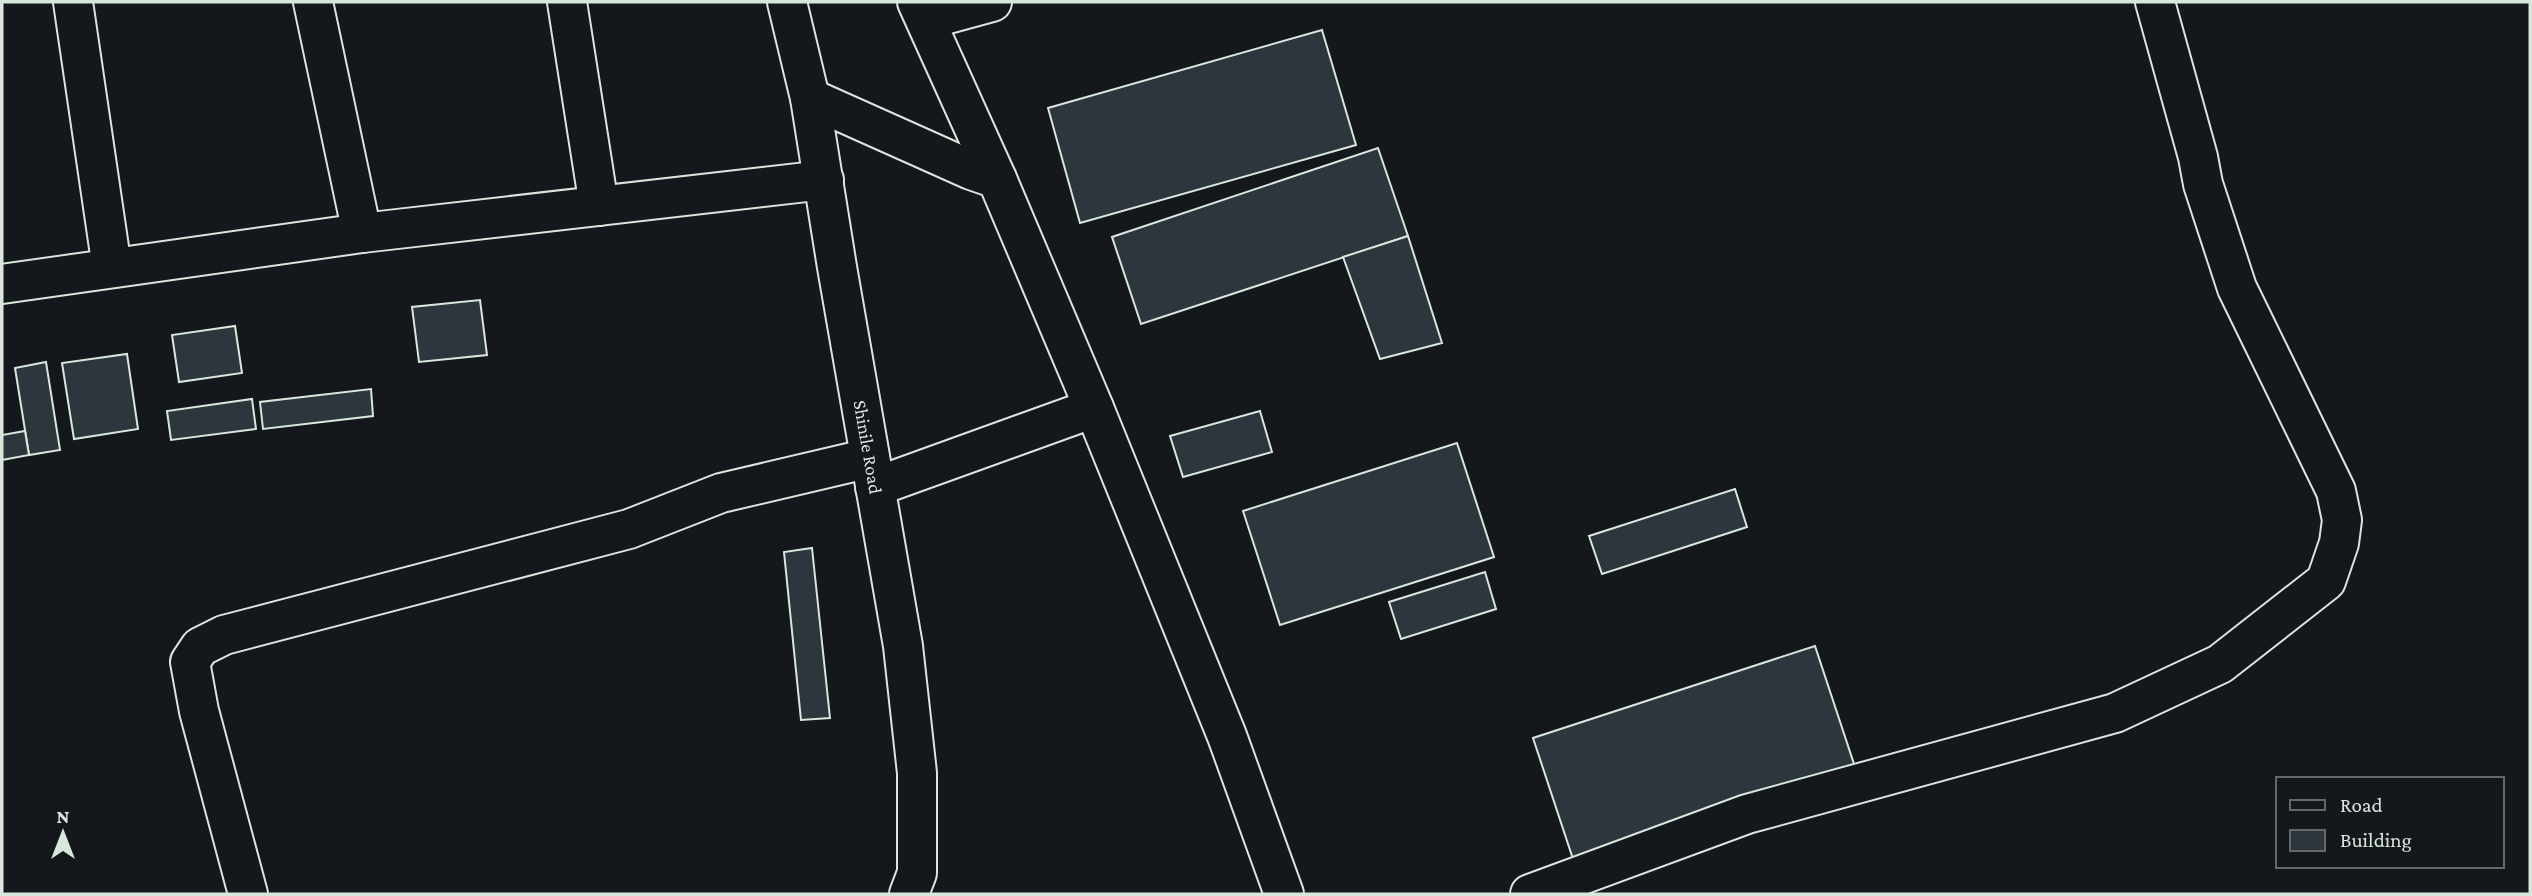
<svg xmlns="http://www.w3.org/2000/svg" width="2532" height="896" viewBox="0 0 2532 896" font-family="'Crimson Pro',serif">
	<rect width="100%" height="100%" fill="#14181c"/>
	<g fill="#2c363c" stroke="#d8e6dc" stroke-width="2">
		<path d="M1322,30L1356,145L1080,223L1048,108Z"/>
		<path d="M1378,148L1408,236L1141,324L1112,237Z"/>
		<path d="M1408,236L1442,343L1380,359L1343,257Z"/>
		<path d="M480,300L487,355L419,362L412,307Z"/>
		<path d="M235,326L242,373L179,382L172,335Z"/>
		<path d="M127,354L138,429L74,439L62,363Z"/>
		<path d="M46,362L60,450L29,455L15,368Z"/>
		<path d="M371,389L373,416L263,429L260,402Z"/>
		<path d="M252,399L256,429L171,440L167,411Z"/>
		<path d="M1260,411L1272,452L1183,477L1170,436Z"/>
		<path d="M25,431L29,455L2,460V435Z"/>
		<path d="M1457,443L1494,557L1280,625L1243,511Z"/>
		<path d="M1735,489L1747,527L1602,574L1589,536Z"/>
		<path d="M812,548L830,718L801,720L784,552Z"/>
		<path d="M1485,572L1496,609L1401,639L1389,602Z"/>
		<path d="M1815,646L1855,767L1573,859L1533,738Z"/>
	</g>
	<g fill="none" stroke-linecap="round" stroke-linejoin="round">
		<defs>
			<g id="minor">
				<path d="M73,2L112,268"/>
				<path d="M313,2L362,233"/>
				<path d="M567,2L599,206"/>
				<path d="M787,2L810,98L837,267L903,646L917,773V873L909,894"/>
				<path d="M917,2L997,179"/>
				<path d="M926,20L992,2"/>
				<path d="M810,98L971,170L997,179L1094,408L1227,736L1284,894"/>
				<path d="M2,284L362,233L824,180"/>
				<path d="M875,487L1094,408"/>
				<path d="M248,894L199,711L190,662L200,647L224,635L629,529L721,493L870,458"/>
				<path d="M1530,894L1747,814L2115,713L2220,664L2326,581L2339,543L2342,520L2336,491L2237,288L2203,184L2198,157L2155,2"/>
			</g>
		</defs>
		<use href="#minor" stroke="#d8e6dc" stroke-width="42"/>
		<use href="#minor" stroke="#14181c" stroke-width="38"/>
	</g>
	<g text-anchor="middle" dominant-baseline="central" stroke-width="5" stroke-linejoin="round" paint-order="stroke">
		<g font-size="19" fill="#d8e6dc" stroke="#14181c">
			<text transform="translate(868 447) rotate(80)">Shinile Road</text>
		</g>
	</g>
	<rect width="2532" height="896" fill="none" stroke="#d8e6dc" stroke-width="7"/>
	<rect x="2276" y="777" width="228" height="91" fill="#14181c" stroke="#626a69" stroke-width="2"/>
	<rect x="2290" y="800" width="35" height="10" fill="#14181c" stroke="#626a69" stroke-width="2"/>
	<text x="2340" y="812" font-size="21" fill="#d8e6dc">Road</text>
	<rect x="2290" y="830" width="35" height="21" fill="#2c363c" stroke="#626a69" stroke-width="2"/>
	<text x="2340" y="847" font-size="21" fill="#d8e6dc">Building</text>
	<g transform="translate(63 833)" stroke="#14181c" stroke-width="5" paint-order="stroke">
	<path d="M0-5L12 26L0 18L-12 26Z" fill="#d8e6dc"/>
	<text y="-10" font-size="19" font-weight="bold" text-anchor="middle" fill="#d8e6dc">N</text>
	</g>
</svg>
